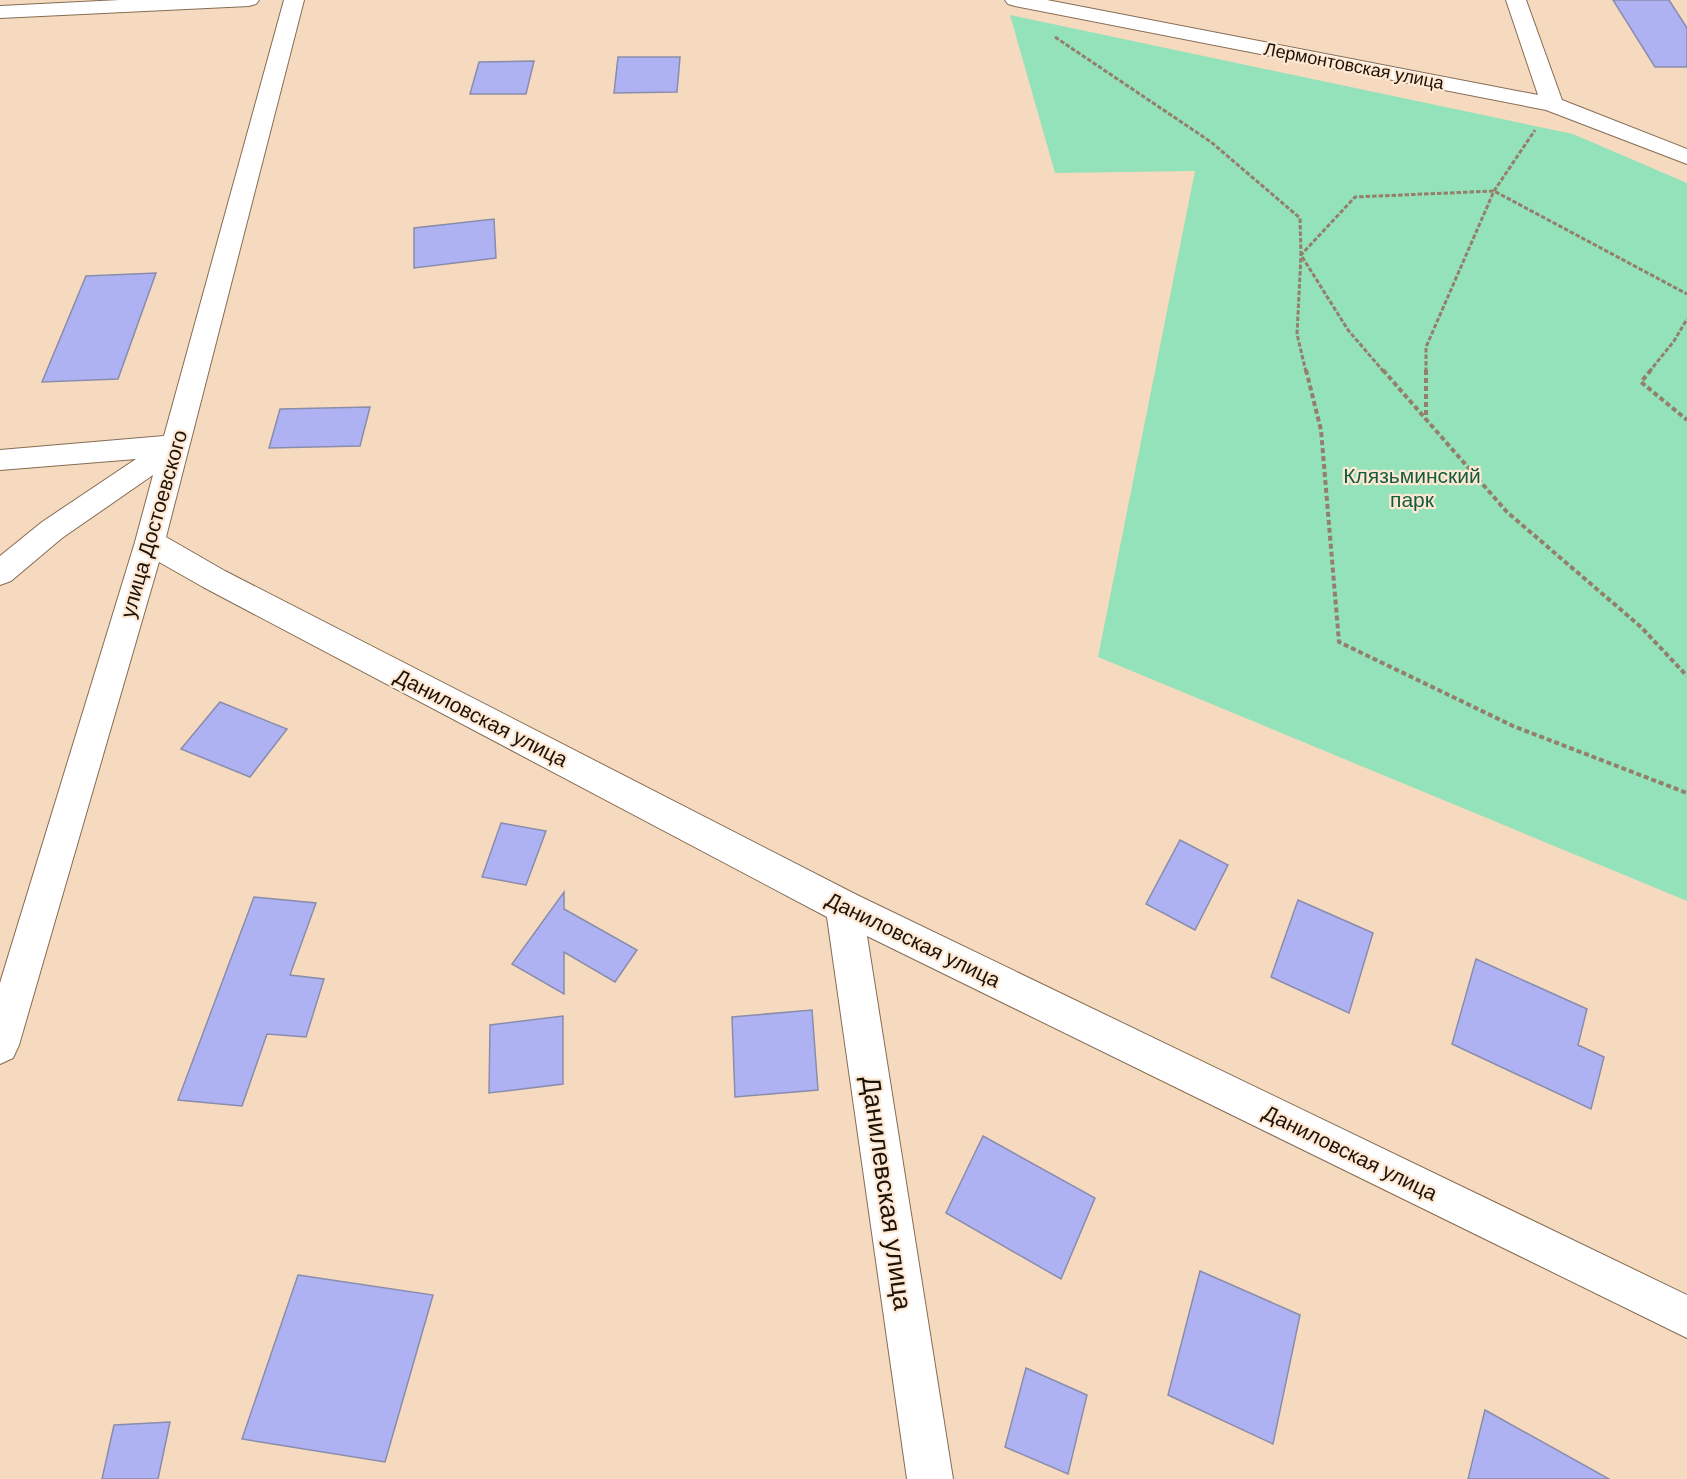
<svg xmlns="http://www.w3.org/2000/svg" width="1687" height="1479" viewBox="0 0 1687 1479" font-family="'DM Sans',sans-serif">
	<rect width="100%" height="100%" fill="#f6dabf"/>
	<path fill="#94e2b9" d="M1010,15L1573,134L1687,183V901L1098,657L1195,171L1055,173Z"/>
	<g fill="#aeb2f3" stroke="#8a8cac" stroke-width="1.5">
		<path d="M1613,0H1669L1687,28V67H1655Z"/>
		<path d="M618,57H680L677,92L614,93Z"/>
		<path d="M534,61L526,94H470L479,62Z"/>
		<path d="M494,219L496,258L414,268V228Z"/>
		<path d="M156,273L118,379L42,382L86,276Z"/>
		<path d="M370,407L360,446L269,448L280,409Z"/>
		<path d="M220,702L287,729L250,777L181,749Z"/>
		<path d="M501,823L546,831L526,885L482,877Z"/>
		<path d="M1180,840L1228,865L1195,930L1146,904Z"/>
		<path d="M564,892V909L637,950L615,982L564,952V994L512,964Z"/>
		<path d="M254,897L316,903L290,975L324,979L306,1037L267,1034L242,1106L178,1100Z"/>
		<path d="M1298,900L1373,933L1349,1013L1271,977Z"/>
		<path d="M1476,959L1587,1009L1578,1045L1604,1057L1591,1109L1452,1044Z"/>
		<path d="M812,1010L818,1090L735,1097L732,1017Z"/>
		<path d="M563,1016V1084L489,1093L490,1025Z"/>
		<path d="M983,1136L1095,1198L1061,1279L946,1213Z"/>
		<path d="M1200,1271L1300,1315L1273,1444L1168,1395Z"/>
		<path d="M298,1275L433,1295L385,1462L242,1439Z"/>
		<path d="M1026,1368L1087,1395L1068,1474L1005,1447Z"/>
		<path d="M1485,1410L1609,1479H1468Z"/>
		<path d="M170,1422L158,1479H102L114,1425Z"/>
	</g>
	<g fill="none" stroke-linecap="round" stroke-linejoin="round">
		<defs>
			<g id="minor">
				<path d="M120,0H259L256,4L249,6L0,18V6Z"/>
				<path d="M284,0H304L166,537L225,571L857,895L1687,1295V1338L867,936L953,1479H907L827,917L203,587L159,562L19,1045L13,1058L0,1064V983L135,542L153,475L62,538L11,581L0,585V556L42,522L136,459L0,470V450L164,436Z"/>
				<path d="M1005,0H1047L1538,95L1506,0H1526L1562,100L1687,149V164L1546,110L1015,6L1008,4Z"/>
			</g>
		</defs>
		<use href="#minor" stroke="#856c54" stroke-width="2"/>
		<g stroke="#937f6c" stroke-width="3" stroke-dasharray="4.5 2" stroke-linecap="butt">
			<path d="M1055,37L1211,142L1300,218L1301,255L1348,330L1384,372"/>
			<path d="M1306,372L1297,334L1301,255L1355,197L1494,191L1687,294"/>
			<path d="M1426,372V347L1494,191L1535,130"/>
			<path d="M1649,372L1674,341L1687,319"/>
		</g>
		<g stroke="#937f6c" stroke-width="4" stroke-dasharray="5 3" stroke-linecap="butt">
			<path d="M1306,370L1321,430L1339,642L1513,726L1687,793"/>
			<path d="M1383,370L1507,512L1641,627L1687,676"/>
			<path d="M1426,370V419"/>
			<path d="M1651,370L1641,382L1687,420"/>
		</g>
		<use href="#minor" fill="#fff" fill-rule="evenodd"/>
	</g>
	<g text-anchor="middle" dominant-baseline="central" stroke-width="4.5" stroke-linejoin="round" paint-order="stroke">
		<g font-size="18" fill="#1c1309" stroke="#ffe8d3">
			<text transform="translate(1354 66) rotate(11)">Лермонтовская улица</text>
		</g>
		<g font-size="21" fill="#135d3e" stroke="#ffe8d3">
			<text x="1412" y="476">Клязьминский<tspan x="1412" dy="24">парк</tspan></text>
		</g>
		<g font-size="21" fill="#1c1309" stroke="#ffe8d3">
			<text transform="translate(154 524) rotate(-74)">улица Достоевского</text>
			<text transform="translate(481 718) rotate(27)">Даниловская улица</text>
			<text transform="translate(913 940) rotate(26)">Даниловская улица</text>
			<text transform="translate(1350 1153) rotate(26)">Даниловская улица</text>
		</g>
		<g font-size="26" fill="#1c1309" stroke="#ffe8d3">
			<text transform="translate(887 1193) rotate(82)">Данилевская улица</text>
		</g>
	</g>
</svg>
